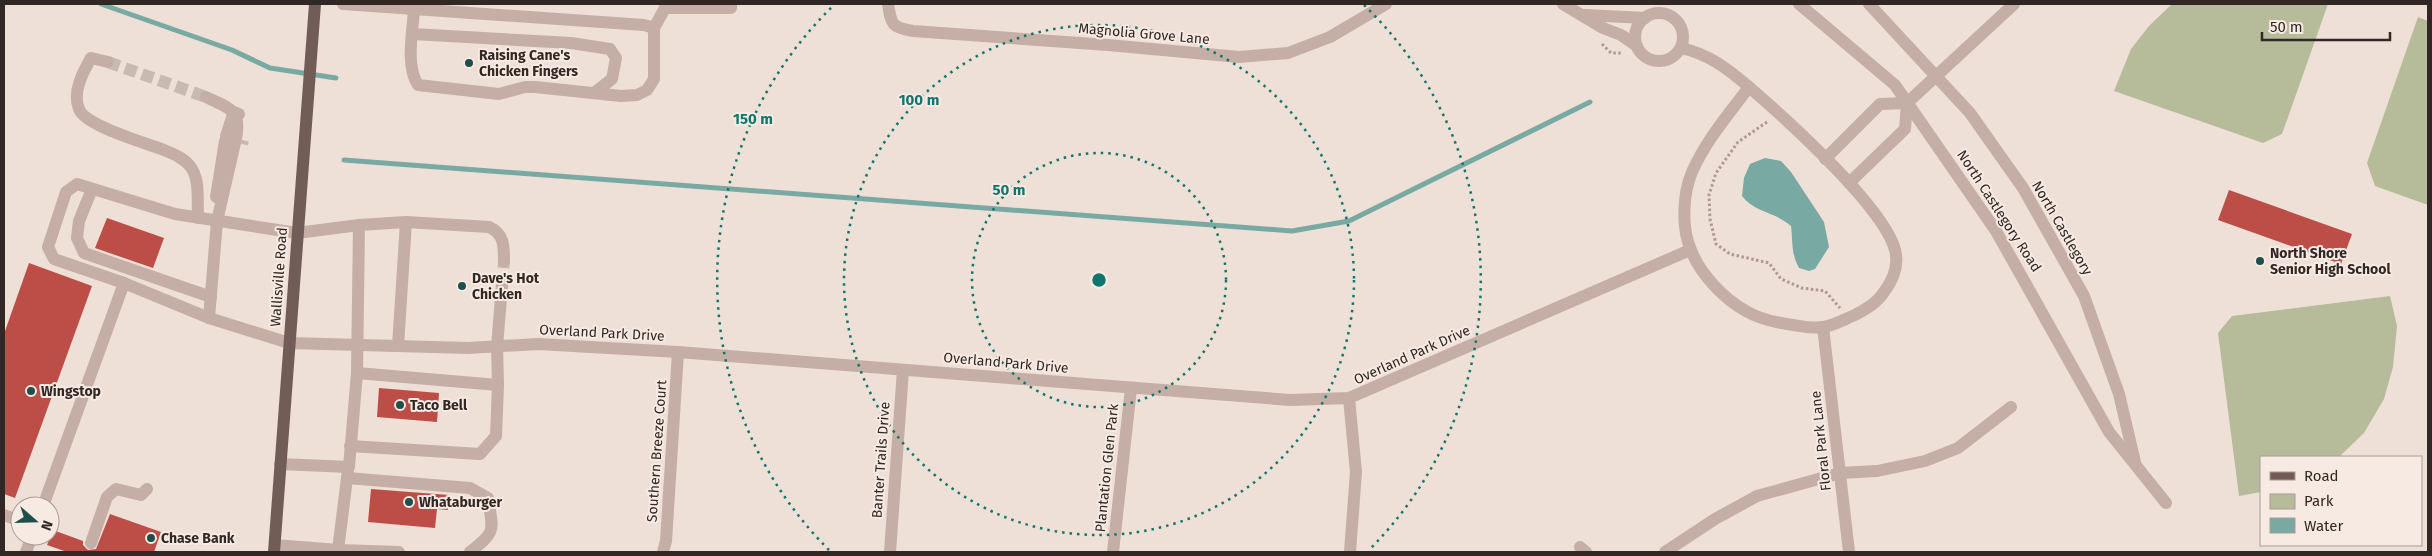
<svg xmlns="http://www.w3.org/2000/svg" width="2432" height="556" viewBox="0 0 2432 556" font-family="'Fira Sans',sans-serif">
	<rect width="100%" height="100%" fill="#eedfd7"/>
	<g fill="#b6bc99">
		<path d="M2172,4H2328L2282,134L2263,143L2114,91L2131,49L2149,26Z"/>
		<path d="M2418,17L2428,21V205L2375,186L2367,163Z"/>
		<path d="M2390,296L2397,326L2393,367L2384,399L2364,433L2339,457H2261V492L2239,496L2218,333L2232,316Z"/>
	</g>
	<path fill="#79a9a3" d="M1765,158L1781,161L1791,172L1824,222L1829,247L1815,269L1809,271L1799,268C1791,253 1793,243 1791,226C1774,211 1755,213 1742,196L1744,178L1750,164Z"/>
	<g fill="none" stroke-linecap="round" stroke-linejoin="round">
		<g stroke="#79a9a3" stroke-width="5">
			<path d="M101,4L232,50L270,68L336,78"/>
			<path d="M344,160L1292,231L1349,221L1590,102"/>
		</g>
	</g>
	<g fill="#bd4e47">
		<path d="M2229,190L2352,234L2341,264L2218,220Z"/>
		<path d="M107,218L164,238L153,268L95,248Z"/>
		<path d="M29,263L92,286L15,498L4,494V334Z"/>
		<path d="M379,388L439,393L437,422L377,417Z"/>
		<path d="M371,489L449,495L448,510L437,509L435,528L368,522Z"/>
		<path d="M110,514L161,532L154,552H67L47,545L53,530L83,541V545L88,550L96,549Z"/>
	</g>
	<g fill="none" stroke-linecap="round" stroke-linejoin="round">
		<g stroke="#c8bab3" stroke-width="12" stroke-dasharray="12 6" stroke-linecap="butt">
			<path d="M108,62L206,97"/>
			<path d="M242,144L243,140"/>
			<path d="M502,286L504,261"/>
		</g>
		<g stroke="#b1988f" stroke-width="3" stroke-dasharray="2.5 2.5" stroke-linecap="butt">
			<path d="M1602,44L1611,53H1623"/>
			<path d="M1767,122L1738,142L1716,173L1709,195L1710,219L1716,244L1730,254L1769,263L1781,279L1802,288L1825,291L1840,308"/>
		</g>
		<g stroke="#c5aea5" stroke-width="12">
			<path d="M343,4L644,25L654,28"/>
			<path d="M666,4L665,8H731V4"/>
			<path d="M888,4C891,24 892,28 913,31L1108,45L1239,57L1288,53L1330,37L1386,4"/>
			<path d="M1563,4L1603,28L1621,35L1637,46"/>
			<path d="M1799,4L1895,85L1996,231L2109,432L2166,503"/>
			<path d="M1869,4L1970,113L2023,188L2084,296L2119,394L2135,462"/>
			<path d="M414,9C413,31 405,65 418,85L499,94L525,87H535L621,96L637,95L647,90L654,79V28L665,8"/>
			<circle cx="1659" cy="37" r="24"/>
			<path d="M1585,15L1645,18"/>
			<path d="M413,34L571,43L610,49L616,58L612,79L594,93"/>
			<path d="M1681,48C1709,54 1728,69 1749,87"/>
			<path d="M108,62L91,58C83,72 72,92 79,109C85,126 146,143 164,150C174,154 186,159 192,169C200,182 197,203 198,218"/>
			<path d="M1749,87C1785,118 1884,207 1895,250C1899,265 1893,280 1884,292C1877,303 1866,309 1855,315C1845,319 1833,326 1823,327C1813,329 1802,326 1793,325C1778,323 1759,319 1746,311C1724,299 1700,274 1691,250C1681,228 1683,193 1692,172C1706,140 1729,114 1749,87Z"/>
			<path d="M206,97C228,108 242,109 236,138"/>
			<path d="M226,136L234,112L239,114"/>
			<path d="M1825,159L1880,104L1907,103L2014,4"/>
			<path d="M1849,183L1905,129L1907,103"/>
			<path d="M92,189L79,221L77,238L84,253L211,297"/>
			<path d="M216,197L225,141"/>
			<path d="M406,222L489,227C504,234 504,245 504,261"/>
			<path d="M359,225L357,373L498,385L497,346L502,286"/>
			<path d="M124,283L54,259L48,247L66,192L77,184L175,214L297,233L359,225L406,222L398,346"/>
			<path d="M209,318L217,221L235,143"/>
			<path d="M1823,327L1849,552"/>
			<path d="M1349,398L1356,472L1350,552"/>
			<path d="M350,446L480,454L496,436L498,385"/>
			<path d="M280,464L349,467L357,373"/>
			<path d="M347,478L470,488L488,498C493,531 497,531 470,552"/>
			<path d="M43,506L124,283L209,318L289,343L468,348L538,344L678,352L1290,400L1349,398L1690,250"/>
			<path d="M4,515L20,521"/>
			<path d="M91,543L107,497L116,489L141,495L147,489"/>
			<path d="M275,545L338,550L348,470"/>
			<path d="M1580,547L1586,552"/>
			<path d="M26,552L32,536"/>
			<path d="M338,552V550L399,552"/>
			<path d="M663,552L666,541L678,352"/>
			<path d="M890,552L903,370"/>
			<path d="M1113,552L1131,388"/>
			<path d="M1665,552L1715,519L1757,496L1840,473L1877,471L1925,461L1958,448L2011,407"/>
		</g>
		<path stroke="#725c57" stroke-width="12" d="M274,552L315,4"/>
	</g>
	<g fill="none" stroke="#0f766e" stroke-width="2.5" stroke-dasharray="2.5 5">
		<circle cx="1099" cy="280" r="127"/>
		<circle cx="1099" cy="280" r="255"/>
		<path d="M829 550A382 382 0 0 1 834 5M1364 5A382 382 0 0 1 1369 550"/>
	</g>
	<g fill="#1e4f4a" stroke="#f7eae3" stroke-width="2">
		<circle cx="469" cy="63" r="5"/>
		<circle cx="2260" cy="261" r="5"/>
		<circle cx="462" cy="286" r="5"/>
		<circle cx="31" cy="391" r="5"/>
		<circle cx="400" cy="405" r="5"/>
		<circle cx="409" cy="502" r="5"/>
		<circle cx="151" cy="538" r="5"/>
	</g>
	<g text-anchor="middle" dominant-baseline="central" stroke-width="4" stroke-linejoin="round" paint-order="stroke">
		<g font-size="14" fill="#312725" stroke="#f7eae3">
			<text transform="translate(1144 34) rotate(5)">Magnolia Grove Lane</text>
			<text transform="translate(1999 211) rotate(57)">North Castlegory Road</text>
			<text transform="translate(2062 228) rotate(60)">North Castlegory</text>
			<text transform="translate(279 277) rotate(-86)">Wallisville Road</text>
			<text transform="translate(602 333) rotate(3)">Overland Park Drive</text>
			<text transform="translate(1412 355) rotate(-24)">Overland Park Drive</text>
			<text transform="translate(1006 363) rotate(5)">Overland Park Drive</text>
			<text transform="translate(1821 441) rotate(-96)">Floral Park Lane</text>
			<text transform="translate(657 451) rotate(-86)">Southern Breeze Court</text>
			<text transform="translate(881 460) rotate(-86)">Banter Trails Drive</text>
			<text transform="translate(1107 468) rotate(-84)">Plantation Glen Park</text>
		</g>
		<g font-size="14" font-weight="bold" fill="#312725" stroke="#f7eae3" text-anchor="start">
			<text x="479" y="55">Raising Cane's<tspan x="479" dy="16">Chicken Fingers</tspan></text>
			<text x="2270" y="253">North Shore<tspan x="2270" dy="16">Senior High School</tspan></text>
			<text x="472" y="278">Dave's Hot<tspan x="472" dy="16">Chicken</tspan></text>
			<text x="41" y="391">Wingstop</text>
			<text x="410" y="405">Taco Bell</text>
			<text x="419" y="502">Whataburger</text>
			<text x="161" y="538">Chase Bank</text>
		</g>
	</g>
	<circle cx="1099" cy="280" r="8" fill="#0f766e" stroke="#f7eae3" stroke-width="2.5"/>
	<g font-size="15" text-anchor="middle" font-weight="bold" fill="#0f766e" stroke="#f7eae3" stroke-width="4" stroke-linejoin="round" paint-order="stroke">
		<text x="919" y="105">100 m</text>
		<text x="753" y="124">150 m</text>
		<text x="1009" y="195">50 m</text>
	</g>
	<rect width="2432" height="556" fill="none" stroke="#312725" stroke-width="10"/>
	<rect x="2260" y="456" width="162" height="90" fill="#f7eae3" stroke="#a89c97"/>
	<rect x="2270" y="472" width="25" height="8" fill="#725c57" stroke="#a89c97"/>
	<text x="2304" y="481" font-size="15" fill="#312725">Road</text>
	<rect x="2270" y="494" width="25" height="15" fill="#b6bc99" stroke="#a89c97"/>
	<text x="2304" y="506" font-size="15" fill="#312725">Park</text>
	<rect x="2270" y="518" width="25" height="15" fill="#79a9a3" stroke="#a89c97"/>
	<text x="2304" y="531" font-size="15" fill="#312725">Water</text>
	<g transform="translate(35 521) rotate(110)"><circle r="24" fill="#f7eae3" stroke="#a89c97"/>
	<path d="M0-4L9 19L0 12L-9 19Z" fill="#1e4f4a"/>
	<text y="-8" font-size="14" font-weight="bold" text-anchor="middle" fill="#312725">N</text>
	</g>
	<path d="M2262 32v8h128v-8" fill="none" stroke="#312725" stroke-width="2.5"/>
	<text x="2270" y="32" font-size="15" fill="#312725" stroke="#f7eae3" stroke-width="4" paint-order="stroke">50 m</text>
</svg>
